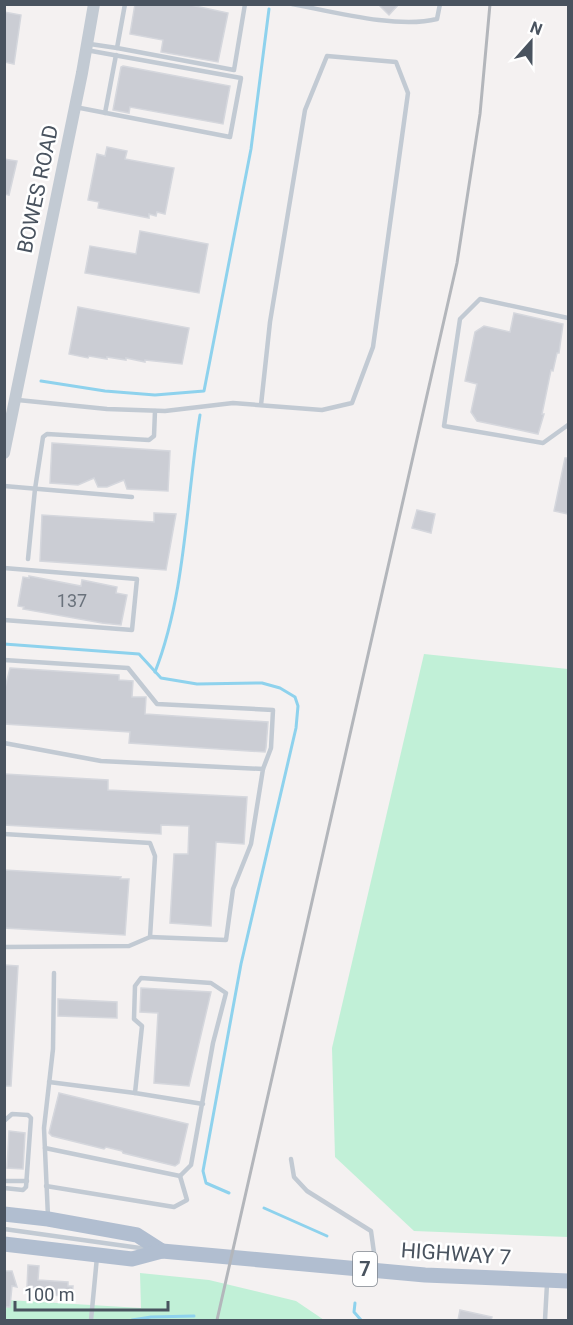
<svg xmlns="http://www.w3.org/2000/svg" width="573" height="1325" viewBox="0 0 573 1325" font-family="Roboto,sans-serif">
	<rect width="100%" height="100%" fill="#f4f1f1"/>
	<g fill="#c1f0d7">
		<path d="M424,654L568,669V1237L414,1231L335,1157L332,1048Z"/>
		<path d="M140,1273L209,1280L296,1301L324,1320H5L7,1300L141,1308Z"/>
	</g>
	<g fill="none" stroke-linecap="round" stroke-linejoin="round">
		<g stroke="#8ed2ed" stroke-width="3">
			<path d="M41,381L105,391L155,395L204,391L251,149L269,9"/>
			<path d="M4,644L139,654L161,678L197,684L262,683L280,688L295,697L298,706L296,728L241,964L203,1171L206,1183L229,1193"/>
			<path d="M155,672C186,593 186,499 200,415"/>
			<path d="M264,1208L327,1236"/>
			<path d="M355,1303L354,1312L361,1320"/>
			<path d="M132,1320L151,1317L194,1316"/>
		</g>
	</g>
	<g fill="#cbcdd4" stroke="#d5d7dd" stroke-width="1.5">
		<path d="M135,4H186L228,13L218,62L161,52L163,40L130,34Z"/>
		<path d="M378,4H399L389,15Z"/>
		<path d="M4,12L21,15L14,64L4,62Z"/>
		<path d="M123,66L230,86L223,124L130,107L129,113L113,110L121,67Z"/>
		<path d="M107,147L127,151L125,159L174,168L165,214L157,212L156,216L149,214V218L98,208L99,202L88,200L97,154L105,156Z"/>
		<path d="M4,159L17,161L9,195L4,194Z"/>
		<path d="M140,231L208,244L199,293L85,273L90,246L136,254Z"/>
		<path d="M78,307L189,328L182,364L145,360V362L126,358V360L107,357V359L89,356L88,358L69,354Z"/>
		<path d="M514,313L563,324L559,353H557L553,371L551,370L542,414H544L538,434L477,421L471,412L477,384L465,381L475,332L484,326L510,332Z"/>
		<path d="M52,443L170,451L168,491L127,489L124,480L107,487H98L94,478L78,485L50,483Z"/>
		<path d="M565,458H568V514L554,511Z"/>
		<path d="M417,510L435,514L431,533L412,528Z"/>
		<path d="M154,513L176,514L166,570L40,561L42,515L154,522Z"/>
		<path d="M29,576L81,586L82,580L117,587L116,593L127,595L121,625L102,623L23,609L24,607L18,606L23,577L29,578Z"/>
		<path d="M10,668L119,675V680L133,681L132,697H146L145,714L268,722L266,748L265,752L129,743L130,732L4,724V692Z"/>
		<path d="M4,774L108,780V790L247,797L244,844L216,842L211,926L170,923L174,854H188L189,826L161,825V834L4,825Z"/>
		<path d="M4,870L121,877L120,879H129L125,935L4,928Z"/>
		<path d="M4,965L18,966L11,1086H4Z"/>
		<path d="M141,988L211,992L189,1086L154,1083L158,1013L140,1012Z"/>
		<path d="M58,999L117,1002V1018L58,1016Z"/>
		<path d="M59,1093L188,1124L179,1163L175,1166L123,1153L122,1151L106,1147L104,1149L52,1136L49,1133Z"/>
		<path d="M9,1131L25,1133L23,1169L7,1168Z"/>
		<path d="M28,1265L39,1266L38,1280L68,1282V1286H73L72,1297L43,1294L44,1288L27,1287Z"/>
		<path d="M4,1271H12L17,1287L12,1286L10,1307H4Z"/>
		<path d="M460,1310L492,1317L491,1320H458Z"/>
	</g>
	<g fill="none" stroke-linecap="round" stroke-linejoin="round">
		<g stroke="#c2cad3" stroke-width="4.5">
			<path d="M125,4L117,48L234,70L245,4"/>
			<path d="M292,4C334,12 398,29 437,19L440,4"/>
			<path d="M90,44L117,48"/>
			<path d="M75,107L230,137L241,78L86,50"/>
			<path d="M105,113L116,55"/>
			<path d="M568,318L480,299L460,319L444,426L543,443L568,425"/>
			<path d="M18,400L107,409L165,411L233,403L322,410L352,403L373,347L408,93L396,62L327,56L305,110L270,322L261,405"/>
			<path d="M4,486L132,497"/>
			<path d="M28,559L35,489L43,437L47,434L149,440L154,436L155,411"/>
			<path d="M4,568L137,579L132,630L4,620"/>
			<path d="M4,660L128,668L157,704L273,710L271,748L263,769"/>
			<path d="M4,743L101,761L263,769L251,844L233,889L226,940L150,937"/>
			<path d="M4,834L150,843L155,856L150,937L129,946L4,947"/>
			<path d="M49,1082L135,1093"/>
			<path d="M4,1121L12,1114L28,1115L31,1118L26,1187L23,1190L4,1188"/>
			<path d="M45,1148L180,1176L191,1165L213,1043L226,993L211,983L141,978L135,986L134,1019L142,1026L135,1093L203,1104"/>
			<path d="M291,1159L294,1177L307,1191L371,1231L376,1267"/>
			<path d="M4,1181H27"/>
			<path d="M46,1186L174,1207L187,1200L180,1176"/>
			<path d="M48,1217L44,1128L53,1049L54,973"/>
			<path d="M4,1229L147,1249"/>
			<path d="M91,1320L97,1257"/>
			<path d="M545,1320L547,1284"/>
		</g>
		<path stroke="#c2cad3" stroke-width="12" d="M4,453L82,73L94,4"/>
		<g stroke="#b1bed0" stroke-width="15">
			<path d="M4,1214L48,1219L137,1235L162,1251"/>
			<path d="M4,1244L132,1259L162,1251L425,1275L568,1281"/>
		</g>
		<path stroke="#b3b6bb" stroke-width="3" d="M217,1320L457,263L480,114L490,4"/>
	</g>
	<g text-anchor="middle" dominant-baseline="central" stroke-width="5" stroke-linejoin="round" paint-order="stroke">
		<g font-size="18" fill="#6a727c">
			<text x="72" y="600">137</text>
		</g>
		<rect fill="#fff" stroke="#80878f" stroke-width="1.5" x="353" y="1252" width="24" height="34" rx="4.5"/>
		<g font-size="20" font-weight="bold" fill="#49535f">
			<text x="365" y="1269">7</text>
		</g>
		<g font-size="21" fill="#49535f" stroke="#fff">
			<text transform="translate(38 189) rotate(-78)">BOWES ROAD</text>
			<text transform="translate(456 1254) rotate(4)">HIGHWAY 7</text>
		</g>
	</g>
	<rect width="573" height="1325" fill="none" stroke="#49535f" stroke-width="12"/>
	<g transform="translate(531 42) rotate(21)" stroke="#ffffff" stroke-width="4.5" paint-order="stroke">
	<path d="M0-4.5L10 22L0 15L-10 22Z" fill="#49535f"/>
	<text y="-9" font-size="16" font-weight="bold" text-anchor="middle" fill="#49535f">N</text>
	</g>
	<path d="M15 1301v9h153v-9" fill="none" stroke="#49535f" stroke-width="3"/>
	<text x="24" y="1301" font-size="18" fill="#49535f" stroke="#ffffff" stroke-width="4.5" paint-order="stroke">100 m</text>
</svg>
